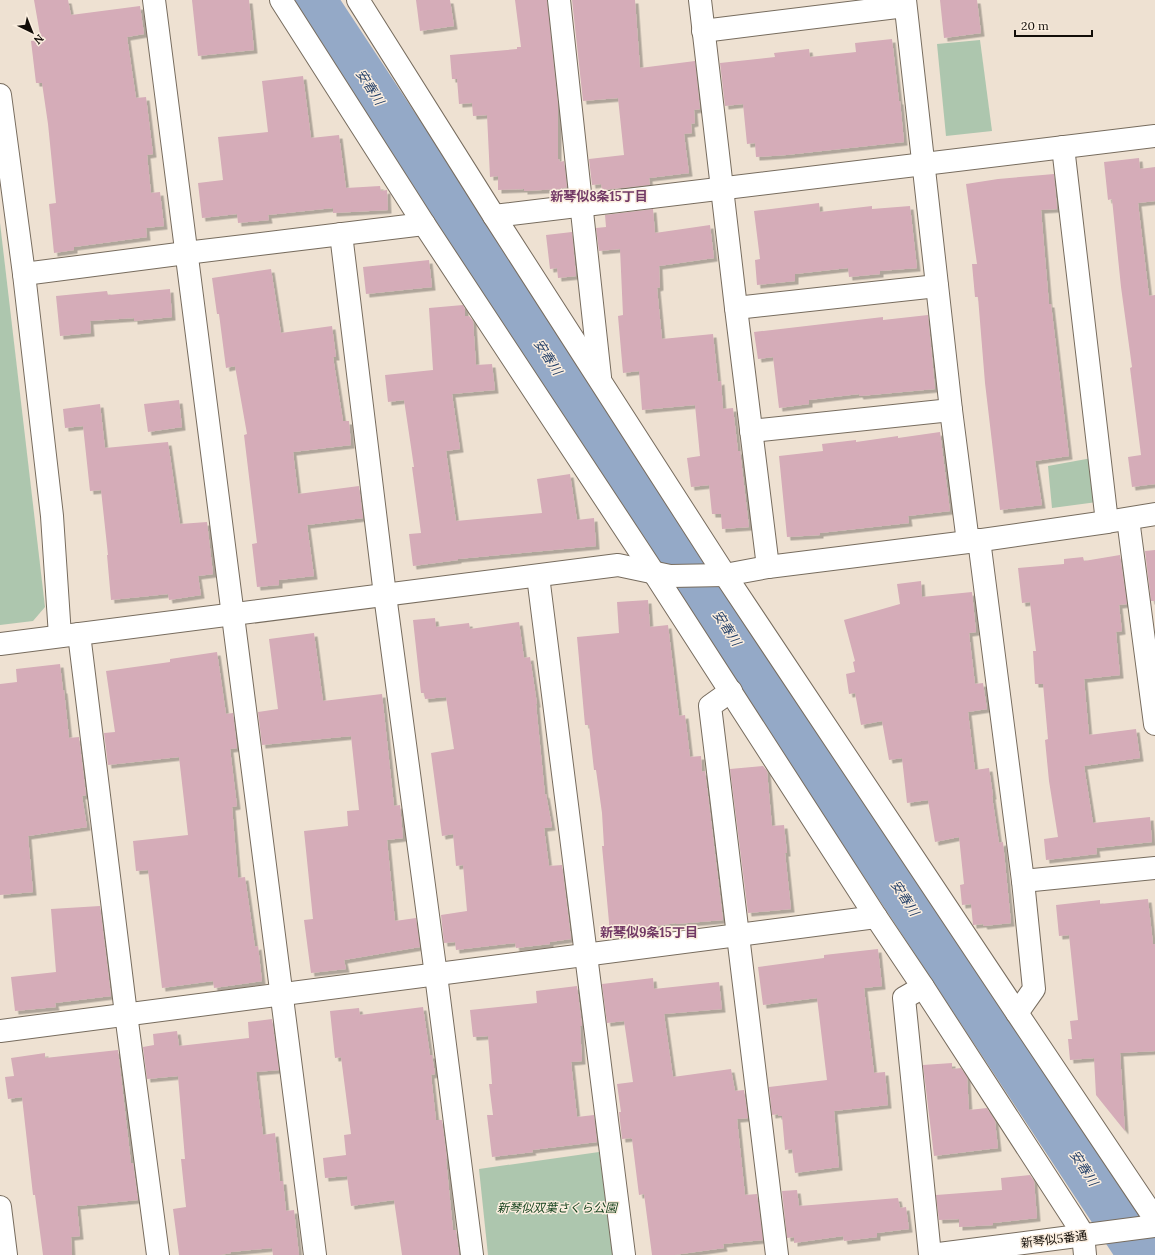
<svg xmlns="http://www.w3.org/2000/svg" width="1155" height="1255" viewBox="0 0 1155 1255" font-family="Lora,'Noto Sans JP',serif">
	<defs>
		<filter id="shadow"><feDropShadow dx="3.5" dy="3.5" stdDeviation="0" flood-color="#0004"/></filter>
	</defs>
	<rect width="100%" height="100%" fill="#eee1d2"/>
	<g fill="#adc6ae">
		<path d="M980,40L992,131L946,136L937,44Z"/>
		<path d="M0,223L45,607L33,621L0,625Z"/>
		<path d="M1092,458L1097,502L1052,508L1048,466Z"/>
		<path d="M599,1152L613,1255H488L479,1169Z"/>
	</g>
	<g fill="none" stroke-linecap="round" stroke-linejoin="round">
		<path stroke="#94a9c7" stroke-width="46" d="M313,0L1141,1255"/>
	</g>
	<g fill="#d5acb8" filter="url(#shadow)">
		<path d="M34,0H68L71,15L140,6L144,34L127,37L136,98L146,97L153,154L147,155L151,193L160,192L164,226L146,228L147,237L74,247V250L54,253L49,204L56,203L48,124L42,83H36L31,41L41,40Z"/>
		<path d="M192,0H249L254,50L198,56Z"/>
		<path d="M416,0H450L454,26L420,31Z"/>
		<path d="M515,0H547L558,105V159H559L560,162L564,161L567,187L560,189L524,191V189L498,190V176L490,177L487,115L473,116L472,103L459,104L457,79H452L450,55L517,49V47H521Z"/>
		<path d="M572,0H635L640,68L695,61L700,109L694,110L695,123L691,124L692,133L684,134L689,173L649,178L650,185L602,190L601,184L592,185L589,159L624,155L618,98L583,101Z"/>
		<path d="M940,0H977L981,33L944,38Z"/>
		<path d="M892,39L899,101H900L904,142L786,155L756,157L755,143L747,144L743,104L725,106L720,63L775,57L774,53L809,49L810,57L856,52L855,43Z"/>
		<path d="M303,76L311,138L339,135L346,188L380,186L381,191L387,190L388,210L333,213V208L268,215L269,220L238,223L237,214L202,218L198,183L223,180L218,137L268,132L262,81Z"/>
		<path d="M1139,158L1140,169L1155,167V201L1138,203L1149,296L1155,295V484L1132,487L1128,457L1141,455L1130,368L1132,367L1121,287L1112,199L1108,200L1104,162Z"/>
		<path d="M1054,174L1057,209L1041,210L1049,304H1051L1069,456L1035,461L1042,505L1000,510L985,383L978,297H975L972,264H977L966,184L998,179Z"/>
		<path d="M819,203L820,212L872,206V209L910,206L917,268L880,271V274L849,277L848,268L795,274V281L757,285L755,260L760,259L754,211Z"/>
		<path d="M653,209L655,233L710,225L714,258L659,266L660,287L657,288L662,339L713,334L718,382L721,381L723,409L733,408L738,451H740L749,527L722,529L721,514H712L709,485L691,487L687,458L700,456L695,405L642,410L639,371L623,373L618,316L623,315L620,249L599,251L596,228L606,227L605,215Z"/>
		<path d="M572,232L576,276L558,278L557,268L550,269L546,235Z"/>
		<path d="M429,260L432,287L366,294L363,267Z"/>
		<path d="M271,269L281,333L332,326L336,357H333L343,421H349L351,445L293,452L298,494L359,486L363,518L307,525L314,576L279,580V585L257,587L252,544L257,543L244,435L247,434L235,366L226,368L219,314H217L212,278Z"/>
		<path d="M170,289L172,317L134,321V318L90,321L91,333L60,336L56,296L107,291L108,295Z"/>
		<path d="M463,305L465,309V316H469L473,321L476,365L492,364L495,390L452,394L460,449L446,451L456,521L542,513L537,479L570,474L577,520L594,518L596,546L458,559V560L413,566L409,534L421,533L412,467H414L404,400L388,402L385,375L433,370L429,308Z"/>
		<path d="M928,315L935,389L860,396L859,394L809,400V404L779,408L773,357L758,359L754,332L883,317V320Z"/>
		<path d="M179,400L182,427L148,432L144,404Z"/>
		<path d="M100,404L105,448L168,442L180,524L207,522L213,574L198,576L201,595L169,600L168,594L111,600L107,555H108L101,490L90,491L83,426L65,428L63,409Z"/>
		<path d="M940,432L950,511L908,516L909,523L820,533V535L787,537L779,456L823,451L822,444L856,440V442L898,436V438Z"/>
		<path d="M1155,550V601H1151L1145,551Z"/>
		<path d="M1120,555L1127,604L1119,605L1122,631L1116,632L1120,675L1084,679L1089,735L1136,729L1140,758L1084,766L1093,823L1150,817L1152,842L1096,848L1097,854L1046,860L1044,839L1058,837L1049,781L1045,740L1048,739L1043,684H1035L1033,651H1036L1030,602L1022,603L1018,568L1064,564V559L1083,557L1084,561Z"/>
		<path d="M921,581L922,597L972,592L976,632L969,633L975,684L983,683L987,709L968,712L975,770L989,768L993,796H992L999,843L1003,842L1011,923L984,926L983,924L973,925L971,904L962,905L960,885L964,884L959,837L935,842L928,800L907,803L902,758L889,760L882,721L861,725L855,693L849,694L846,674L855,672L853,662L855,661L844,620L900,604L897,584Z"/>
		<path d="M648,600L650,627L668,625L679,716L685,715L690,757L701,756L702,772L705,771L723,920L676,924V923L610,933L602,846H604L602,813L596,770H594L589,725H585L577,637L619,633L617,602Z"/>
		<path d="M435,618L436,627L469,623L470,629L519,622L524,658L530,657L537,704H536L545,795L546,794L552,827L544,828L549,866L562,865L571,939L550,942V944L516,948L515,943L456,950L455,942L444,943L441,915L467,911L463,865L456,866L453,834L442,836L431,753L454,749L446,697L425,699L424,693H421L413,620Z"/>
		<path d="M314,633L323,701L382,694L394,806L400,805L403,838L387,840L395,921L416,918L420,947L344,960L346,969L311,973L304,920L313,919L304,831L348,826L347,811L359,810L351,736L262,745L258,712L278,709L269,639Z"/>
		<path d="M217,652L226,714L233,713L237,748L230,749L237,806L232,807L238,878L245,877L255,947L258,946L262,981L214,988L213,981L162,988L148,870L136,871L133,841L188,835L179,757L108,765L104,733L115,732L106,671L170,662V659Z"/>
		<path d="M60,664L63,690H64L69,738L79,737L86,795L82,796L87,827L28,836L33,892L0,895V684L17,682L16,669Z"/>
		<path d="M763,766L767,771L772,826L784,825L787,853H785L791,909L748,913L730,769Z"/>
		<path d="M1148,899L1153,944H1155V1051L1120,1053L1125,1131L1096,1095L1094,1058L1070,1060L1068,1039H1072L1070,1021L1078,1020L1069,935L1059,936L1056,905L1100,900V904Z"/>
		<path d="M100,906L111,996L55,1003L56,1007L15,1011L11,977L56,972L51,909Z"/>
		<path d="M878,949L882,986L864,988L874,1073L885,1072L888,1105L834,1111L839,1167L795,1173L792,1149L785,1150L782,1116H778V1114L772,1115L769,1087L827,1080L817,998L763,1005L758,967L824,958V955Z"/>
		<path d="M653,978L654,989L719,982L722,1009L664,1014L673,1077L731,1069L735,1091L744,1090L748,1118L737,1119L745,1195L757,1194L763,1240L723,1244L724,1248L674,1255H652L644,1194L639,1195L632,1139L631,1138L622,1139L619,1112H621L617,1084L633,1082L624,1021L607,1023L602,984Z"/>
		<path d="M577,986L582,1026H580L582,1061L571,1062L577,1117L594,1115L597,1142L532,1150L533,1152L492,1157L487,1115H493L489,1084H492L488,1036L473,1037L470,1010L537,1003L536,991Z"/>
		<path d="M423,1007L430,1055H432L435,1074L431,1075L436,1120H442L447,1159H446L453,1230H456L459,1255H402L394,1200L351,1206L347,1176L325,1178L323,1158L346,1155L344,1135L351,1134L341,1057L335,1058L330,1011L359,1008L360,1015Z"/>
		<path d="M272,1019L279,1070L256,1072L263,1135L275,1133L280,1181H283L286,1211L294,1210L299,1255H273L272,1248L231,1252V1253L220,1255H179L173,1209L186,1207L181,1159H185L178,1076L147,1079L143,1047L154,1045L153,1034L177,1031L179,1046L249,1038L248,1022Z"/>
		<path d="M118,1050L131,1163H133L138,1200L77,1206L80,1236L71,1237L72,1255H43L35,1195H33L22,1097L8,1099L5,1077L14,1076L11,1058L45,1053V1058Z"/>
		<path d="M952,1063V1069L961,1068L967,1077L969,1110L987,1108L995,1121L998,1148L934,1156L923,1065Z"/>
		<path d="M1030,1175L1034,1181L1037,1218L993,1223V1225L959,1227V1219L939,1220L936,1195L1002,1190L1001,1178Z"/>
		<path d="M797,1190L799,1206L898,1198L900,1208L906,1207L909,1229L877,1233V1237L844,1241L843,1236L794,1243V1237L787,1238L782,1191Z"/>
	</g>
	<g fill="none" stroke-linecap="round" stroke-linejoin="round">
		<defs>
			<g id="minor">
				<path d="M154,0L315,1255"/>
				<path d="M281,0L424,224L654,573L876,917L923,987L1071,1215L1083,1234L1085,1255"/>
				<path d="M358,0L494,216L725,575L1017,1013L1155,1219"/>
				<path d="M559,0L600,377"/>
				<path d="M700,0L736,308L768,567"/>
				<path d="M905,0L951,410L968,542"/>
				<path d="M703,31L905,6"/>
				<path d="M0,95L24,274L52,516L60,636"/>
				<path d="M1063,147L1107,522"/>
				<path d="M494,216L1155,136"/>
				<path d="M341,234L385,595L436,975L472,1255"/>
				<path d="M24,274L186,253L424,224"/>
				<path d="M736,308L937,286"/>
				<path d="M751,431L951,410"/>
				<path d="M1128,519L1155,724"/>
				<path d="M979,540L1023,881L1034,989L1017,1013"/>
				<path d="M538,576L624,1255"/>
				<path d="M79,634L126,1014L158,1255"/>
				<path d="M0,644L618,565L670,576L725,575L768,567L968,542L1107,522L1155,514"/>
				<path d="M731,691L710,706L777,1255"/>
				<path d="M1023,881L1155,868"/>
				<path d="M923,987L904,998L930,1255"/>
				<path d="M0,1031L876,917"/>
				<path d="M0,1207L6,1255"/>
				<path d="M931,1255L1155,1226"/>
			</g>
		</defs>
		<use href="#minor" stroke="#776c5e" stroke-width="24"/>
		<use href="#minor" stroke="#fff" stroke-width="22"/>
	</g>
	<g text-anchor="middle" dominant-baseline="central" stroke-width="3" stroke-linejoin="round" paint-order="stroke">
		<g font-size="12" font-style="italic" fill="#17441f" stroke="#fbeedf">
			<text x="557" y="1207">新琴似双葉さくら公園</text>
		</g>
		<g font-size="12" fill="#120d08" stroke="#fbeedf">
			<text transform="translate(1054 1239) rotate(-7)">新琴似5番通</text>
		</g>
		<g font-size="13" font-style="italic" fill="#213e67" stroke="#fbeedf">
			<text transform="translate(370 87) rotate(57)">安春川</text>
			<text transform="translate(548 357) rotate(57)">安春川</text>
			<text transform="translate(727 628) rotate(57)">安春川</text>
			<text transform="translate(905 898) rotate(57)">安春川</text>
			<text transform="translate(1084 1168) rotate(57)">安春川</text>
		</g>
		<g font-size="13" font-weight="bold" fill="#723965" stroke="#fbeedf">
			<text x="599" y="196">新琴似8条15丁目</text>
			<text x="649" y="932">新琴似9条15丁目</text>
		</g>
	</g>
	<g transform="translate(32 32) rotate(137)" stroke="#fbeedf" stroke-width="3" paint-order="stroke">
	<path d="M0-3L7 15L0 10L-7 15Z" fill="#120d08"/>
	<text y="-6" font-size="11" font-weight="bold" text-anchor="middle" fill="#120d08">N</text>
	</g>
	<path d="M1015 30v6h77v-6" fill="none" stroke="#120d08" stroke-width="2"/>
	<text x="1021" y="30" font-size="12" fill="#120d08" stroke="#fbeedf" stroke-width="3" paint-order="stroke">20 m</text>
</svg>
